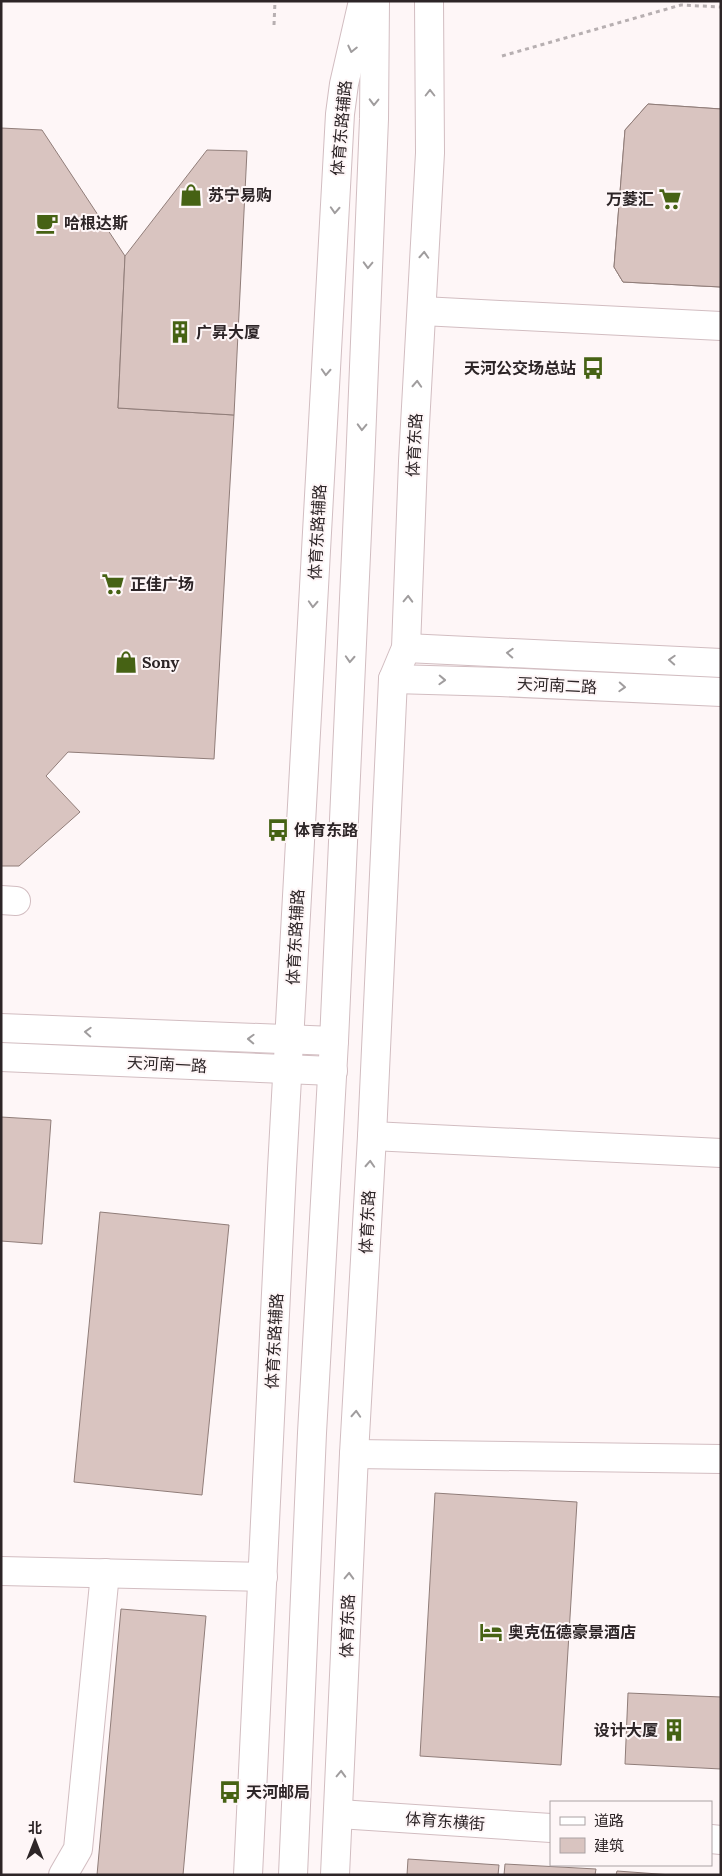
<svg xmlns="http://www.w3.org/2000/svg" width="722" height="1876" viewBox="0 0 722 1876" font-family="Lora,'Noto Sans SC',serif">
	<rect width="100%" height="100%" fill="#fef6f7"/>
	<g fill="#d9c4c0" stroke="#907d79">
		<path d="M648,104L721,109V287L623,282L614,267L625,130Z"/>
		<path d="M648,104L721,109V287L623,282L614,267L625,130Z"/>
		<path d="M1,128L42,130L125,256L118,408L234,415L214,759L68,752L46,776L80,812L19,866H1Z"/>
		<path d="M207,150L247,151L234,415L118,408L125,256Z"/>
		<path d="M1,1117L51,1120L42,1244L1,1241Z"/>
		<path d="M100,1212L229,1225L202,1495L74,1482Z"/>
		<path d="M435,1493L577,1502L561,1765L420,1756Z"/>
		<path d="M121,1609L206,1616L183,1875H97Z"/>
		<path d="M628,1693L721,1697V1769L625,1764Z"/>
		<path d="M408,1859L499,1865L498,1875H407Z"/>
		<path d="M505,1864L596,1869L595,1875H504Z"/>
		<path d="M617,1871L672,1875H616Z"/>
	</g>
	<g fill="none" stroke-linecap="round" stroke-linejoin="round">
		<defs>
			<g id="minor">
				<path d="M422,311L721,326"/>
				<path d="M406,648L721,663"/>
				<path d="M393,679L500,682L721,692"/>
				<path d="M1,900L16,901"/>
				<path d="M1,1028L334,1041"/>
				<path d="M1,1057L333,1071"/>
				<path d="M372,1136L721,1153"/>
				<path d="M354,1454L721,1459"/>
				<path d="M1,1571L263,1577"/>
				<path d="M339,1814L551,1828"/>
				<path d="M711,1839L721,1840"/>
				<path d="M63,1875L78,1849L105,1573"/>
				<path d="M248,1875L282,1169L340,114L344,84L363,1"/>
			</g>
			<g id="major">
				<path d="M293,1875L312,1433L334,1041L360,466L374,119L375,1"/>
				<path d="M335,1875L354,1454L372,1136L393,679L406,648L413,461L430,153L429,1"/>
			</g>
		</defs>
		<use href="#minor" stroke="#d2bdc1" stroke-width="30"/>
		<use href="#major" stroke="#d2bdc1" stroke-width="30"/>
		<g stroke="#b7afb1" stroke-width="3" stroke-dasharray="4 4" stroke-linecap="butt">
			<path d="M274,25L275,1"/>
			<path d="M502,56L681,5L721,7"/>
		</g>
		<use href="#minor" stroke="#fff" stroke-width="28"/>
		<use href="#major" stroke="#fff" stroke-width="28"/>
	</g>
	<defs><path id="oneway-chevron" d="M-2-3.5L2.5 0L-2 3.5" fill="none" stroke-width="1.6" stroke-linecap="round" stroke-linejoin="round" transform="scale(1.25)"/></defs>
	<g stroke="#a09d9e">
		<use href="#oneway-chevron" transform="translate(352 49) rotate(103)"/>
		<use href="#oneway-chevron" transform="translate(430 93) rotate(-90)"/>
		<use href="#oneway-chevron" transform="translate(374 102) rotate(91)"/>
		<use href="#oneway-chevron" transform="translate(335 210) rotate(93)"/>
		<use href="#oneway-chevron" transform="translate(424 255) rotate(-87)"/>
		<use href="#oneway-chevron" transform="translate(368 265) rotate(92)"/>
		<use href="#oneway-chevron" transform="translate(326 372) rotate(93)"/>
		<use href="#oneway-chevron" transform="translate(417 384) rotate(-87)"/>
		<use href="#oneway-chevron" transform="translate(362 427) rotate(92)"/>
		<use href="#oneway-chevron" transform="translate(408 599) rotate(-88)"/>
		<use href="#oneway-chevron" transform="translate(313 604) rotate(93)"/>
		<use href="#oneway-chevron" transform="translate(510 653) rotate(-177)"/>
		<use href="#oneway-chevron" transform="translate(350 659) rotate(93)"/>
		<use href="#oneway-chevron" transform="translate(672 660) rotate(-177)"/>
		<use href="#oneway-chevron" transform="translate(442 680) rotate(2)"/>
		<use href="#oneway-chevron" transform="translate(622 687) rotate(3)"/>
		<use href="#oneway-chevron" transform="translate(88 1032) rotate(-177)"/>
		<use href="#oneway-chevron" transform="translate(251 1039) rotate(-178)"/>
		<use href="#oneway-chevron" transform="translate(370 1164) rotate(-87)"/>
		<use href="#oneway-chevron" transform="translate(356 1414) rotate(-87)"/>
		<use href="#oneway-chevron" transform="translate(349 1576) rotate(-88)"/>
		<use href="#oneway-chevron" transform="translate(341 1774) rotate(-88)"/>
	</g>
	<defs>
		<symbol id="shop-bare" viewBox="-9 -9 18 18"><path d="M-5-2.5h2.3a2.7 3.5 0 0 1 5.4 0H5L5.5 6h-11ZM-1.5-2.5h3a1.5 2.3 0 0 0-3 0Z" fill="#466214" stroke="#fef6f7" stroke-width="2.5" paint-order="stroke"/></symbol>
		<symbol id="supermarket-bare" viewBox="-9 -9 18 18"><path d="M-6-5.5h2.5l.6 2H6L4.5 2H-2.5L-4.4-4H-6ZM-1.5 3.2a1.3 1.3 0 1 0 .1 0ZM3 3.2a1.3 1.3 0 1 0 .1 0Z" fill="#466214" stroke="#fef6f7" stroke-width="2.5" paint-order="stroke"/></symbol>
		<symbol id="cafe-bare" viewBox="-9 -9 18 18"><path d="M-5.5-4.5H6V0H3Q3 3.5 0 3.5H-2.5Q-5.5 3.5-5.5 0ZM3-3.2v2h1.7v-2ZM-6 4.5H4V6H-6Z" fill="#466214" stroke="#fef6f7" stroke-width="2.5" paint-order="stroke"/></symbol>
		<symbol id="building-bare" viewBox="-9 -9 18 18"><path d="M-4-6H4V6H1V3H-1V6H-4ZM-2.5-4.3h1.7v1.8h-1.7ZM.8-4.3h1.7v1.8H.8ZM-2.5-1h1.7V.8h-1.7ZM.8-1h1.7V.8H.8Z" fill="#466214" stroke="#fef6f7" stroke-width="2.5" paint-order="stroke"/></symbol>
		<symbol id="bus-bare" viewBox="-9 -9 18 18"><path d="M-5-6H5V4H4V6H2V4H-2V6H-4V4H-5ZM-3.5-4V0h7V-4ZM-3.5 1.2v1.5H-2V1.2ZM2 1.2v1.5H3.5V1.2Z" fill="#466214" stroke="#fef6f7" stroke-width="2.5" paint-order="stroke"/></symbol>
		<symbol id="hotel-bare" viewBox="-9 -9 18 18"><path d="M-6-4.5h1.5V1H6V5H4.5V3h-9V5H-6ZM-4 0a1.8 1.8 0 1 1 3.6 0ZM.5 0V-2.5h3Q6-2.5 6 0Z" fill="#466214" stroke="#fef6f7" stroke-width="2.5" paint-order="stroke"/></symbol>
	</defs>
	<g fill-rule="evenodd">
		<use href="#shop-bare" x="175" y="179" width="32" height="32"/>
		<use href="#supermarket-bare" x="654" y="183" width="32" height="32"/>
		<use href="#cafe-bare" x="31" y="207" width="32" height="32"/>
		<use href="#building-bare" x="164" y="316" width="32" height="32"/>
		<use href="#bus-bare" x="577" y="352" width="32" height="32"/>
		<use href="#supermarket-bare" x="97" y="568" width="32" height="32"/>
		<use href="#shop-bare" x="110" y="646" width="32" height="32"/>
		<use href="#bus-bare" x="262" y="814" width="32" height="32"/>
		<use href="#hotel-bare" x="475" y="1616" width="32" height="32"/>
		<use href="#building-bare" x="658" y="1714" width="32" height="32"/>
		<use href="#bus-bare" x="214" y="1776" width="32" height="32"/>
	</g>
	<g text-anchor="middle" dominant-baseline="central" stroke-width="4" stroke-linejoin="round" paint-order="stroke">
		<g font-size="16" fill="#2d2527" stroke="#fef6f7">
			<text transform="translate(341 128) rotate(-85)">体育东路辅路</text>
			<text transform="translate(414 445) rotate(-87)">体育东路</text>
			<text transform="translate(317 532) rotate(-87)">体育东路辅路</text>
			<text transform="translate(557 685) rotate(3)">天河南二路</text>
			<text transform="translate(295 937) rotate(-87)">体育东路辅路</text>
			<text transform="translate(167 1064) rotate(3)">天河南一路</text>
			<text transform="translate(367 1222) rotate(-87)">体育东路</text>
			<text transform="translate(274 1341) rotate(-87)">体育东路辅路</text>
			<text transform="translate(347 1626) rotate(-88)">体育东路</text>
			<text transform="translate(445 1821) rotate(4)">体育东横街</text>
		</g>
		<g font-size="16" font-weight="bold" fill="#2d2527" stroke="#fef6f7" text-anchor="start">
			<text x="208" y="195">苏宁易购</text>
			<text x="654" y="199" text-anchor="end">万菱汇</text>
			<text x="64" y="223">哈根达斯</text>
			<text x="196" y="332">广昇大厦</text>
			<text x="576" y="368" text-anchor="end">天河公交场总站</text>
			<text x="130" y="584">正佳广场</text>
			<text x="142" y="662">Sony</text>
			<text x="294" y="830">体育东路</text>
			<text x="508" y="1632">奥克伍德豪景酒店</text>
			<text x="658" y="1730" text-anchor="end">设计大厦</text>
			<text x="246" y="1792">天河邮局</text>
		</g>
	</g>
	<rect width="722" height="1876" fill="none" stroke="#2d2527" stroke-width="5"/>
	<rect x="550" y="1801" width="162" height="65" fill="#fef6f7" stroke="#aaa2a4"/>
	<rect x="560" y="1817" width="25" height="8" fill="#ffffff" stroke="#aaa2a4"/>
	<text x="594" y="1826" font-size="15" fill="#2d2527">道路</text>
	<rect x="560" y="1838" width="25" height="15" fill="#d9c4c0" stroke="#aaa2a4"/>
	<text x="594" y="1851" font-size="15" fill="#2d2527">建筑</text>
	<g transform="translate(35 1841)" stroke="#fef6f7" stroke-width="4" paint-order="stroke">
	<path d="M0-4L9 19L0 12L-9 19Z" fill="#2d2527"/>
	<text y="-8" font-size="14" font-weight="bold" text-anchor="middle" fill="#2d2527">北</text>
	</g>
</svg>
